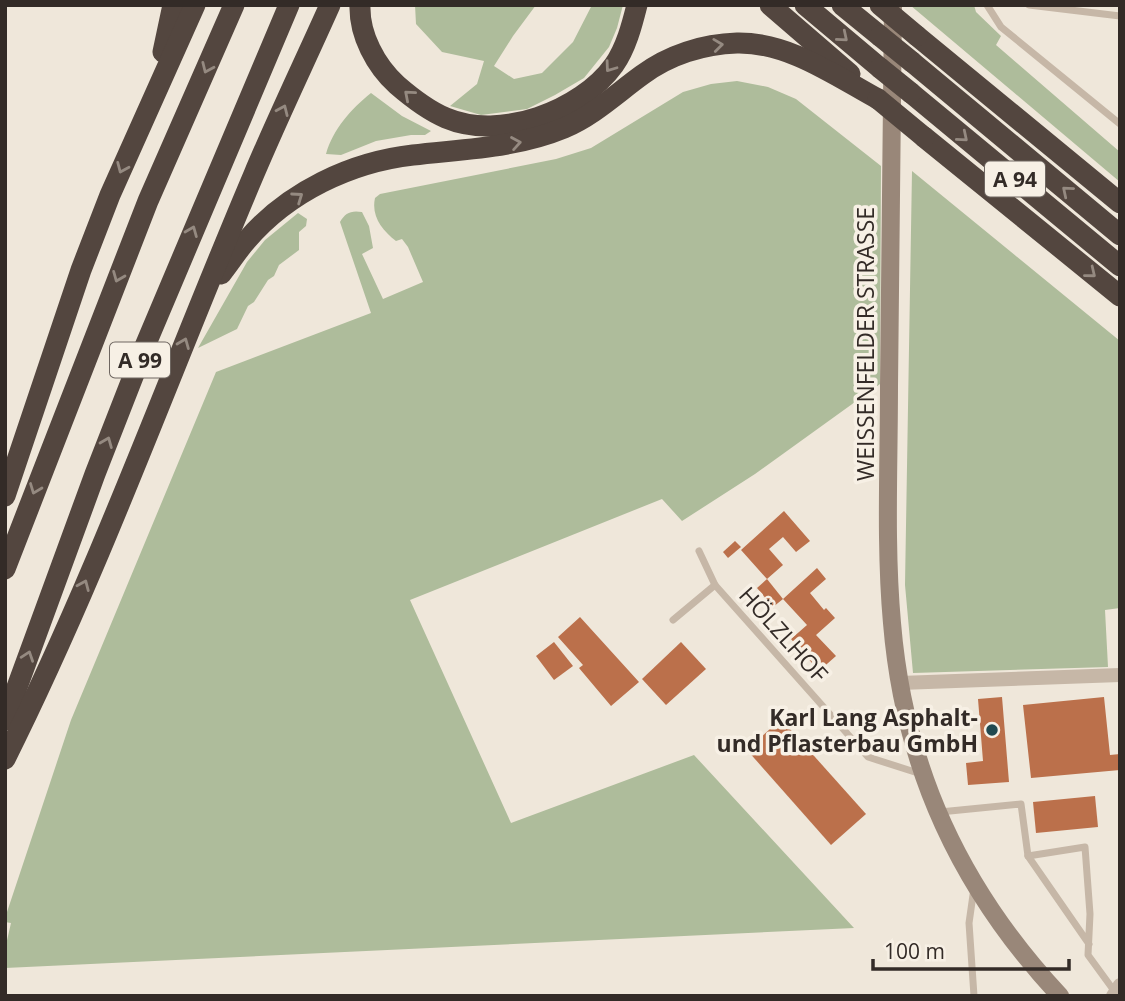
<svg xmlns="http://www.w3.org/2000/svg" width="1125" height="1001" viewBox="0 0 1125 1001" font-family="'Open Sans',sans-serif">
	<rect width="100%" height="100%" fill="#efe7da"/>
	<g fill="#aebc9b">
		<path d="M415,5H536L513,36L494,66L514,79L542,73L573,42L592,5H623L617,28L609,47L584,78L555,95L527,109L481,115L450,106L477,84L484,61L442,52L416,24Z"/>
		<path d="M910,5H974L976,12L1001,36L996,45L1120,152V182Z"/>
		<path d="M737,81L768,87L796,99L881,166L880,384L755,474L682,521L662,499L410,600L511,823L694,755L854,928L5,968V949L11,923L5,922V918L71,720L216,372L371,313L340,222C345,213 351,210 362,212L369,226L373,248L362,254L383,299L423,282L408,247L402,239L396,241C382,230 371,216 375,198L380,194L556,159L591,148L683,92L711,84Z"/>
		<path d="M371,93L402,116L431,131L425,135H411L376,141L341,155L326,154C333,129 351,109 371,93Z"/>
		<path d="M912,171L1120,341V608L1105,610L1108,667L913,673L905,585Z"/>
		<path d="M298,213L307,219L306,226L299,232V250L279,265L274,276L268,280L254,302L248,306L237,329L198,348L247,262L265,240Z"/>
	</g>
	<g fill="#bb704b">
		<path d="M784,511L810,541L796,552L783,537L769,549L783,565L767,579L741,550Z"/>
		<path d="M735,541L741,547L728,558L723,552Z"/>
		<path d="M817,568L826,579L810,593L824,610L826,608L835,618L816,635L836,656L819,671L791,639L807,625L783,599Z"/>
		<path d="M767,579L783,599L773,607L757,588Z"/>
		<path d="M580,617L639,682L611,706L579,668L583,665L558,637Z"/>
		<path d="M554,642L573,666L554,680L536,656Z"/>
		<path d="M681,642L706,669L666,705L642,679Z"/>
		<path d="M1002,697L1009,782L968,785L966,763L983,761L978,699Z"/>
		<path d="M1104,697L1110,755L1120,754V770L1031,778L1023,705Z"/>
		<path d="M781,719L866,814L831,845L747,750Z"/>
		<path d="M1095,796L1098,827L1036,833L1033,802Z"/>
	</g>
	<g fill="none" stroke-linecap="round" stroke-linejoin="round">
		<g stroke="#c6b7a7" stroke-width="7">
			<path d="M987,5L1001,27L1120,124"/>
			<path d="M1029,5L1120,16"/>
			<path d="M699,551L715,585L868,757L921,774"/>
			<path d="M673,620L715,585"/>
			<path d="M940,812L1021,804L1028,856"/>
			<path d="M1089,944L1028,856L1085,847L1090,914L1088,955L1115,992"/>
			<path d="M974,996L969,923L974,888"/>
		</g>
		<g stroke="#c6b7a7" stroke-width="14">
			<path d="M900,683L1120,675"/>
			<path d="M1113,996L1120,985"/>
		</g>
		<path stroke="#998779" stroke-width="18" d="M893,5C892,132 890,259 889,386C889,465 885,545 892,623C904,769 961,890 1060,996"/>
		<g stroke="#53463f" stroke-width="21">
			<path d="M360,5C359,35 376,66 397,85C412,98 427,110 446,118C500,141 581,111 614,65C626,48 632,25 637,5"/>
			<path d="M770,5L850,74"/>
			<path d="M805,5L880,68"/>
			<path d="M842,5L880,36"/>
			<path d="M917,36L1120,203"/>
			<path d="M163,52L173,5"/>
			<path d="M912,62L1120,235"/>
			<path d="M911,93L1120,266"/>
			<path d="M924,137L1120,296"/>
			<path d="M221,274C230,263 237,251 247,240C288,192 351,162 413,155C464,149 516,148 564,128C593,116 617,93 642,75C669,55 703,44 737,43C788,42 834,75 878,99"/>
			<path d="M5,496L81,270L110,195L195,5"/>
			<path d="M5,569L148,201L234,5"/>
			<path d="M5,720L95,474L145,346L289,5"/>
			<path d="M5,759C100,569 171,369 254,174C278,117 305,61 330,5"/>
		</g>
		<g stroke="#53463f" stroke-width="21">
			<path d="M880,5L917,36"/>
			<path d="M880,36L912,62"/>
			<path d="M880,68L911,93"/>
			<path d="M878,99L924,137"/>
		</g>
	</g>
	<defs><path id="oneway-chevron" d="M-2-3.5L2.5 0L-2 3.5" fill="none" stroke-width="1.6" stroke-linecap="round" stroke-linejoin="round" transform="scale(1.75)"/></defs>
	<g stroke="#958a81">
		<use href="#oneway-chevron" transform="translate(843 37) rotate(40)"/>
		<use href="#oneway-chevron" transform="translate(718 45) rotate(-7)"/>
		<use href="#oneway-chevron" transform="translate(610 67) rotate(126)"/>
		<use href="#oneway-chevron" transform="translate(207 68) rotate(114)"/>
		<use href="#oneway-chevron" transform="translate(409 95) rotate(-139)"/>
		<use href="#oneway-chevron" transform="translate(283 110) rotate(-66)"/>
		<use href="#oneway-chevron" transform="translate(963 137) rotate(40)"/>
		<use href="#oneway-chevron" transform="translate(516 143) rotate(-10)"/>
		<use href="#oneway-chevron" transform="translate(122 168) rotate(113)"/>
		<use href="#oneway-chevron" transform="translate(1067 191) rotate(-140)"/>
		<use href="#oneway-chevron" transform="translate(298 197) rotate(-35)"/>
		<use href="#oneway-chevron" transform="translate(192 231) rotate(-68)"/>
		<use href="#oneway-chevron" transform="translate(1091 273) rotate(39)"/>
		<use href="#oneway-chevron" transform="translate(118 277) rotate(112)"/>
		<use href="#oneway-chevron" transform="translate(184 343) rotate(-68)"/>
		<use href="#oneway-chevron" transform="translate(107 442) rotate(-68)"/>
		<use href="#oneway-chevron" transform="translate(35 489) rotate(111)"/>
		<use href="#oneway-chevron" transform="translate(84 585) rotate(-67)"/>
		<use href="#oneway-chevron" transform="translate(28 656) rotate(-71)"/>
	</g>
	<circle fill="#204950" stroke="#f7f0e5" stroke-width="2.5" cx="992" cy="730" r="7"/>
	<g text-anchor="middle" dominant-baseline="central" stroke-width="7" stroke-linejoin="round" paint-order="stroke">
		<g fill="#f7f0e5" stroke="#6e6660" stroke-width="2">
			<rect x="985" y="161.5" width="60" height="35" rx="5"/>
			<rect x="110" y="342.5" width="60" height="35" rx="5"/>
		</g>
		<g font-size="21" font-weight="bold" fill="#332b27">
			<text x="1015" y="179">A 94</text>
			<text x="140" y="360">A 99</text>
		</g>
		<g font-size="23" fill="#332b27" stroke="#f7f0e5">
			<text transform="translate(865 344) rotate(-90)">WEISSENFELDER STRASSE</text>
			<text transform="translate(784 634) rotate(48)">HÖLZLHOF</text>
		</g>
		<g font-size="23" font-weight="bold" fill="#332b27" stroke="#f7f0e5" text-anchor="end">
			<text x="978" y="717">Karl Lang Asphalt-<tspan x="978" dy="26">und Pflasterbau GmbH</tspan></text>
		</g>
	</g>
	<rect width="1125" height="1001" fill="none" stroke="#332b27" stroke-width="14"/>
	<path d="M873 959v10h196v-10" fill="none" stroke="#332b27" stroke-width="3.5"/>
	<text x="884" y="959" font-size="21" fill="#332b27" stroke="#f7f0e5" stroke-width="5" paint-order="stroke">100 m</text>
</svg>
